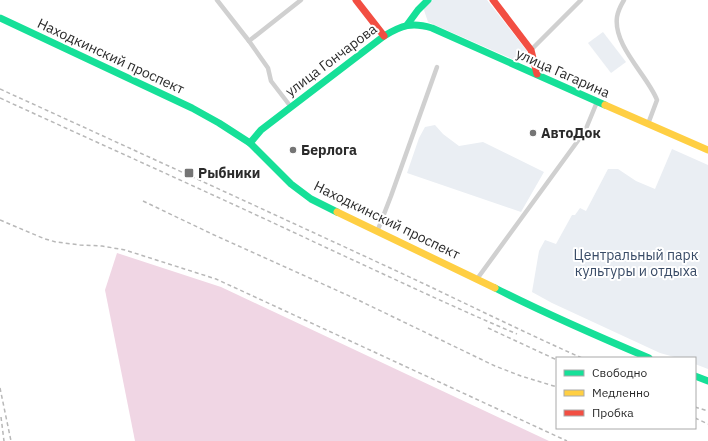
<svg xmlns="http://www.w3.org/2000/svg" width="708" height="441" viewBox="0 0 708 441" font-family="'IBM Plex Sans',sans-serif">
	<rect width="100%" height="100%" fill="#fff"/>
	<g fill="#eaeef3">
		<path d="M433,0H487L527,51L523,56L519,60L512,59L428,22L423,7Z"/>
		<path d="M603,32L626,62L611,73L588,43Z"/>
		<path d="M435,125L443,134L459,146L483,142L544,172L521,212L407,173L419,138L425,127Z"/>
		<path d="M672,149L708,165V369L695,364V358H678L660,353L552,303L532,292L539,251L545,240L556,244L572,215H575L580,208L586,211L608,169H618L636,181L655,189Z"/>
	</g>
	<path fill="#f0d6e4" d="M117,253L221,287L549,441H135L105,290Z"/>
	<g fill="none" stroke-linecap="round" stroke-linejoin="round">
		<g stroke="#d0d0d0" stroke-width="4.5">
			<path d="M217,0L249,41L268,68L271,81L291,107"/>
			<path d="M624,0C621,5 618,11 617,17C613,46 648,76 657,100L648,124"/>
			<path d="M249,41L301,0"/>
			<path d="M531,50L581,0"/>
			<path d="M377,232L391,196L437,67"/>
			<path d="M477,279L585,131L597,102"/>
		</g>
		<g stroke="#16e098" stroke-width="7">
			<path d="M0,18L192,108L219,123L250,143L291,184L311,199L337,212"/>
			<path d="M407,25L418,10L428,0"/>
			<path d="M250,143L261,130L384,36C402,25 412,22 432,28L605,105"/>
			<path d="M495,288C546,314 597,336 649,358"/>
			<path d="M695,376L708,381"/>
		</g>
		<g stroke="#ffcf43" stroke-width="7">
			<path d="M605,105L708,150"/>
			<path d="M337,212L495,288"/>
		</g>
		<g stroke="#f24e42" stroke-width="7">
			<path d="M356,0L384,36"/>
			<path d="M493,0L531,50L537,74"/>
		</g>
		<g stroke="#b8b8b8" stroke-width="1.5" stroke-dasharray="4 3" stroke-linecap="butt">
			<path d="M0,89C134,150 267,211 401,273C461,301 521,331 582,358"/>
			<path d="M0,98C109,148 219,197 327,248C390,277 453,307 517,334"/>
			<path d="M143,201L212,234L356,299L495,366L521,376L557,387"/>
			<path d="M0,220L45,239L56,242L80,245L102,246L125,250L216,279L567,441"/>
			<path d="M488,328L557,360"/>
			<path d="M0,388L11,441"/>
			<path d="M695,407L708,411"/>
			<path d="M1,417L4,441"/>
			<path d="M695,418L708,424"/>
		</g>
	</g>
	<g fill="#757575" stroke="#fff" stroke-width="1.5">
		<circle cx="533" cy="133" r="4"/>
		<circle cx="293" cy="150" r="4"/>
		<rect x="184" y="168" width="10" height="10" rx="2"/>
	</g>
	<g text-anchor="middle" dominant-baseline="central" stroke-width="4" stroke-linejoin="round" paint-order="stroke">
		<g font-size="14" fill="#2b2b2b" stroke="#fff">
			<text transform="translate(111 56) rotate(25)">Находкинский проспект</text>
			<text transform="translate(331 60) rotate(-37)">улица Гончарова</text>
			<text transform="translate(563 73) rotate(24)">улица Гагарина</text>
			<text transform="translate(387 220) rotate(26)">Находкинский проспект</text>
		</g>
		<g font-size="14" font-weight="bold" fill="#2b2b2b" stroke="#fff" text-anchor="start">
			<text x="541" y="133">АвтоДок</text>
			<text x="301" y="150">Берлога</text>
			<text x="198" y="173">Рыбники</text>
		</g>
		<g font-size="14" fill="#394b66" stroke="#fff">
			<text x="636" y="255">Центральный парк<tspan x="636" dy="16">культуры и отдыха</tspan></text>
		</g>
	</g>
	<rect x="556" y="357" width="140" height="72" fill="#ffffff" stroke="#aaaaaa"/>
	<rect x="564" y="370" width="20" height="6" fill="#16e098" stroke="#aaaaaa"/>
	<text x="592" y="377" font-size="12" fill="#2b2b2b">Свободно</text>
	<rect x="564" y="390" width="20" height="6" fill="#ffcf43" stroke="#aaaaaa"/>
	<text x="592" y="397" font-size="12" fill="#2b2b2b">Медленно</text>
	<rect x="564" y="410" width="20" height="6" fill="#f24e42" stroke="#aaaaaa"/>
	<text x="592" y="417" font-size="12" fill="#2b2b2b">Пробка</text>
</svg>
